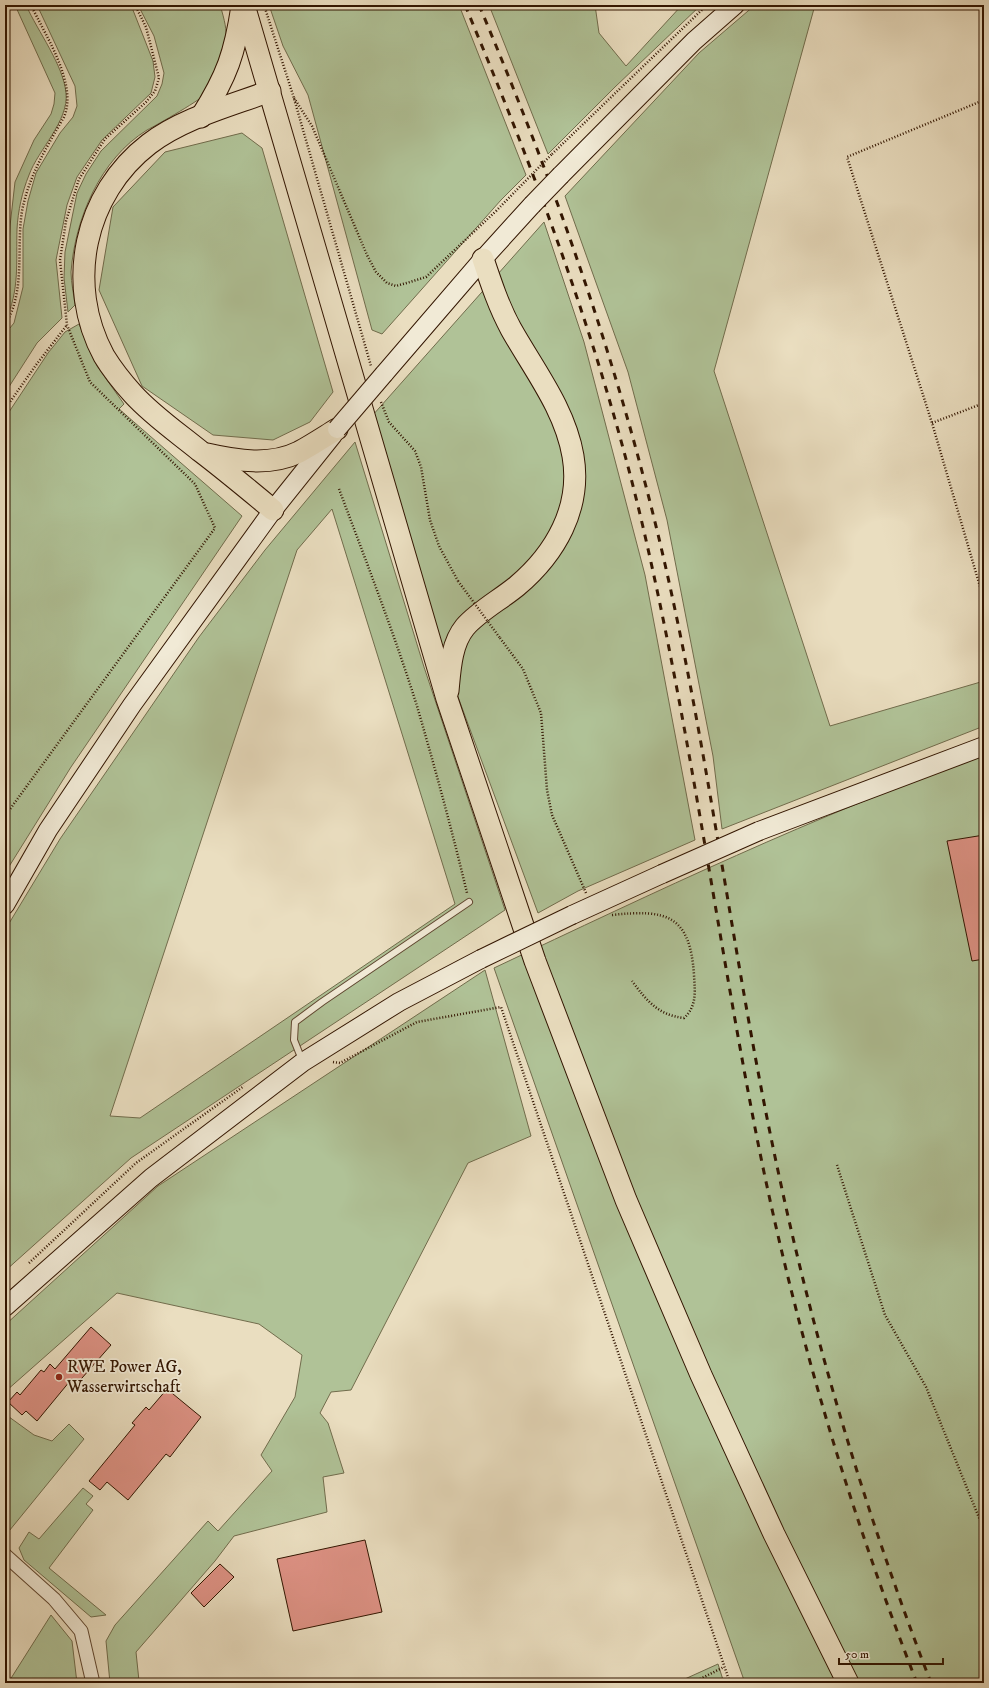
<svg xmlns="http://www.w3.org/2000/svg" width="989" height="1688" viewBox="0 0 989 1688" font-family="'IM FELL DW Pica',serif">
	<rect width="100%" height="100%" fill="#eadec0"/>
	<filter id="stains"><feTurbulence type="fractalNoise" baseFrequency=".005" numOctaves="4"/><feColorMatrix values="0 0 0 0 .2 0 0 0 0 .09 0 0 0 0 .02 0 0 0 .5 -.17"/></filter>
	<radialGradient id="worn" r=".72"><stop offset=".6" stop-color="#630" stop-opacity="0"/><stop offset="1" stop-color="#630" stop-opacity=".3"/></radialGradient>
	<g fill="#b0c297" stroke="#716c4c" fill-rule="evenodd">
		<path d="M15,5H26C38,32 63,64 66,93C69,121 38,150 29,175C22,192 18,211 17,229C16,260 20,292 5,321V293L7,285L10,226L15,182L34,140L51,114L54,104L55,93Z"/>
		<path d="M37,5H131L153,61L155,77L151,93L102,140L77,177L67,205L56,260L62,318L37,343L5,393V334L14,323L23,287V229L28,201L36,173L60,133L73,117L77,106L75,86Z"/>
		<path d="M138,5H220C230,37 227,42 216,72C214,78 212,86 208,92C204,98 157,125 147,130C100,159 75,219 71,272C71,283 74,295 75,305L68,312L64,278L65,252L77,193L86,174L101,151L157,96L162,84L164,73L154,36Z"/>
		<path d="M269,5H459L526,175L501,200L382,334L372,330L308,95L283,46Z"/>
		<path d="M489,5H595L599,33L626,66L682,5H701L615,87L548,154Z"/>
		<path d="M755,5H815L714,371L830,726L984,681V726L722,829L713,756L667,520L628,372L565,196L699,53Z"/>
		<path d="M242,133L262,148L333,392L310,422L273,440L213,435L142,386L99,290L113,207L165,152Z"/>
		<path d="M544,222L584,342L645,575L695,840L578,891L538,913L441,651L372,416Z"/>
		<path d="M79,324L97,366L124,404L119,409L242,516L71,767L5,873V418L48,353L65,332Z"/>
		<path d="M355,442L424,667L505,910L131,1158L5,1271V930L60,839L199,637L265,550ZM332,509L455,904L140,1118L110,1116L297,550Z"/>
		<path d="M984,755V1683H745L494,968C655,892 816,815 984,755Z"/>
		<path d="M485,970L531,1136L468,1163L351,1390L331,1392L320,1413L328,1423L344,1473L323,1477L327,1512L234,1536L215,1561L136,1652L139,1681L143,1683H110L106,1641L115,1625L208,1521L218,1531L272,1471L261,1455L295,1397L302,1355L259,1324L117,1293L6,1391L5,1325L158,1186Z"/>
		<path d="M5,1414L34,1435L52,1441L69,1424L84,1439L5,1536Z"/>
		<path d="M83,1488L93,1496L86,1504L93,1510L49,1568L106,1615L91,1617L24,1560L19,1548L29,1532L39,1539Z"/>
		<path d="M51,1615L72,1641L77,1683H8Z"/>
		<path d="M718,1664L724,1683H676Z"/>
	</g>
	<g fill="#de9285" stroke="#321500">
		<path d="M984,835V959L972,961L947,841Z"/>
		<path d="M91,1327L111,1345L75,1386L70,1381L37,1421L26,1411L22,1415L8,1402L17,1392L20,1395L41,1370L44,1372L50,1364L55,1369Z"/>
		<path d="M167,1389L201,1417L170,1457L166,1454L128,1500L107,1482L100,1490L89,1481L135,1425L132,1423L146,1407L149,1410Z"/>
		<path d="M365,1540L382,1612L293,1631L277,1559Z"/>
		<path d="M220,1564L234,1577L204,1607L191,1593Z"/>
	</g>
	<g fill="none" stroke-linecap="round" stroke-linejoin="round">
		<defs>
			<path id="lane" d="M302,1060L294,1040L295,1022L322,1002L469,902"/>
			<path id="street" d="M5,1555L54,1599L81,1631L93,1683"/>
			<g id="secondary">
				<path d="M561,175L694,41L735,5"/>
				<path d="M384,374L483,259L532,205"/>
				<path d="M759,831L984,746"/>
				<path d="M5,905L48,830L132,705L273,510L333,435"/>
				<path d="M572,915L662,874"/>
				<path d="M5,1307L151,1178L303,1062L399,1002L481,959"/>
			</g>
			<g id="primary">
				<path d="M244,5L447,699L535,961L626,1200L701,1375L774,1534L848,1683"/>
				<path d="M270,91C230,106 183,118 149,144C84,194 65,284 104,356C112,369 123,383 133,394C153,416 178,433 200,451C225,470 249,490 273,510"/>
				<path d="M201,117C227,76 235,53 242,6"/>
				<path d="M207,454C237,461 271,466 299,452C312,445 324,437 337,429"/>
				<path d="M448,691C450,670 451,644 465,627C479,611 500,600 517,586C555,554 582,508 573,456C565,409 534,370 511,329C499,307 491,283 483,259"/>
			</g>
		</defs>
		<use href="#lane" stroke="#604730" stroke-width="8"/>
		<use href="#street" stroke="#604730" stroke-width="15"/>
		<use href="#secondary" stroke="#321500" stroke-width="20"/>
		<use href="#primary" stroke="#321500" stroke-width="23"/>
		<g stroke="#321500" stroke-width="2.5" stroke-dasharray="1 2" stroke-linecap="butt">
			<path d="M264,5L293,95L371,366"/>
			<path d="M294,98L312,126L367,255L376,272L387,283L396,286L410,282L426,277L496,211"/>
			<path d="M984,100L847,157L932,423L984,600"/>
			<path d="M552,154L707,5"/>
			<path d="M5,325C26,291 16,249 22,211C29,176 46,148 64,117C78,84 45,35 31,5"/>
			<path d="M381,402L389,422L415,451L421,467L430,520L439,546L458,581"/>
			<path d="M5,409L36,365L67,325"/>
			<path d="M932,423L984,403"/>
			<path d="M339,489C366,561 394,633 417,706C435,768 452,830 467,893"/>
			<path d="M500,638L523,669L541,713L547,790L552,815L586,893"/>
			<path d="M5,816L215,528L195,484L90,382L67,325L60,260L66,221L79,179L105,139L146,102L155,91L159,78L146,27L135,5"/>
			<path d="M612,915C667,909 690,915 694,975C695,992 697,1006 684,1018C658,1015 647,1001 632,981"/>
			<path d="M333,1062L340,1063L417,1022L501,1007L730,1683"/>
			<path d="M837,1165L885,1315L926,1387L984,1530"/>
			<path d="M29,1263L136,1163L244,1086"/>
			<path d="M692,1683L724,1667"/>
		</g>
		<use href="#lane" stroke="#f1ead6" stroke-width="6"/>
		<use href="#street" stroke="#f1ead6" stroke-width="13"/>
		<use href="#secondary" stroke="#f1ead6" stroke-width="18"/>
		<use href="#primary" stroke="#eadec0" stroke-width="21"/>
		<g stroke="#321500" stroke-width="3" stroke-dasharray="7 7" stroke-linecap="butt">
			<path d="M465,5C536,175 601,347 643,527C690,729 717,934 757,1138C794,1324 848,1507 917,1683"/>
			<path d="M479,5C550,173 610,340 654,518C708,736 732,961 780,1180C817,1352 868,1519 931,1683"/>
		</g>
		<defs>
			<g id="secondary-bridge">
				<path d="M532,205L561,175"/>
				<path d="M337,429L384,374"/>
				<path d="M662,874L759,831"/>
				<path d="M481,959L572,915"/>
			</g>
		</defs>
		<use href="#secondary-bridge" stroke="#321500" stroke-width="20" stroke-linecap="butt"/>
		<g stroke="#321500" stroke-width="2.5" stroke-dasharray="1 2" stroke-linecap="butt">
			<path d="M496,211L552,154"/>
			<path d="M458,581L500,638"/>
		</g>
		<use href="#secondary-bridge" stroke="#f1ead6" stroke-width="18"/>
	</g>
	<circle fill="#8f2418" stroke="#f1ead6" stroke-width="1.5" cx="59" cy="1377" r="4"/>
	<g text-anchor="middle" dominant-baseline="central" stroke-width="3.5" stroke-linejoin="round" paint-order="stroke">
		<g font-size="17" fill="#321500" stroke="#f1ead6" text-anchor="start">
			<text x="67" y="1367">RWE Power AG,<tspan x="67" dy="20">Wasserwirtschaft</tspan></text>
		</g>
	</g>
	<rect width="989" height="1688" fill="none" stroke="#eadec0" stroke-width="20"/>
	<rect x="6" y="6" width="977" height="1676" fill="none" stroke="#321500" stroke-width="2"/>
	<rect x="10" y="10" width="969" height="1668" fill="none" stroke="#321500"/>
	<path d="M839 1658v6h104v-6" fill="none" stroke="#321500" stroke-width="2"/>
	<text x="845" y="1658" font-size="12" fill="#321500" stroke="#f1ead6" stroke-width="3" paint-order="stroke">50 m</text>
	<rect width="100%" height="100%" filter="url(#stains)"/>
	<rect width="100%" height="100%" fill="url(#worn)"/>
</svg>
